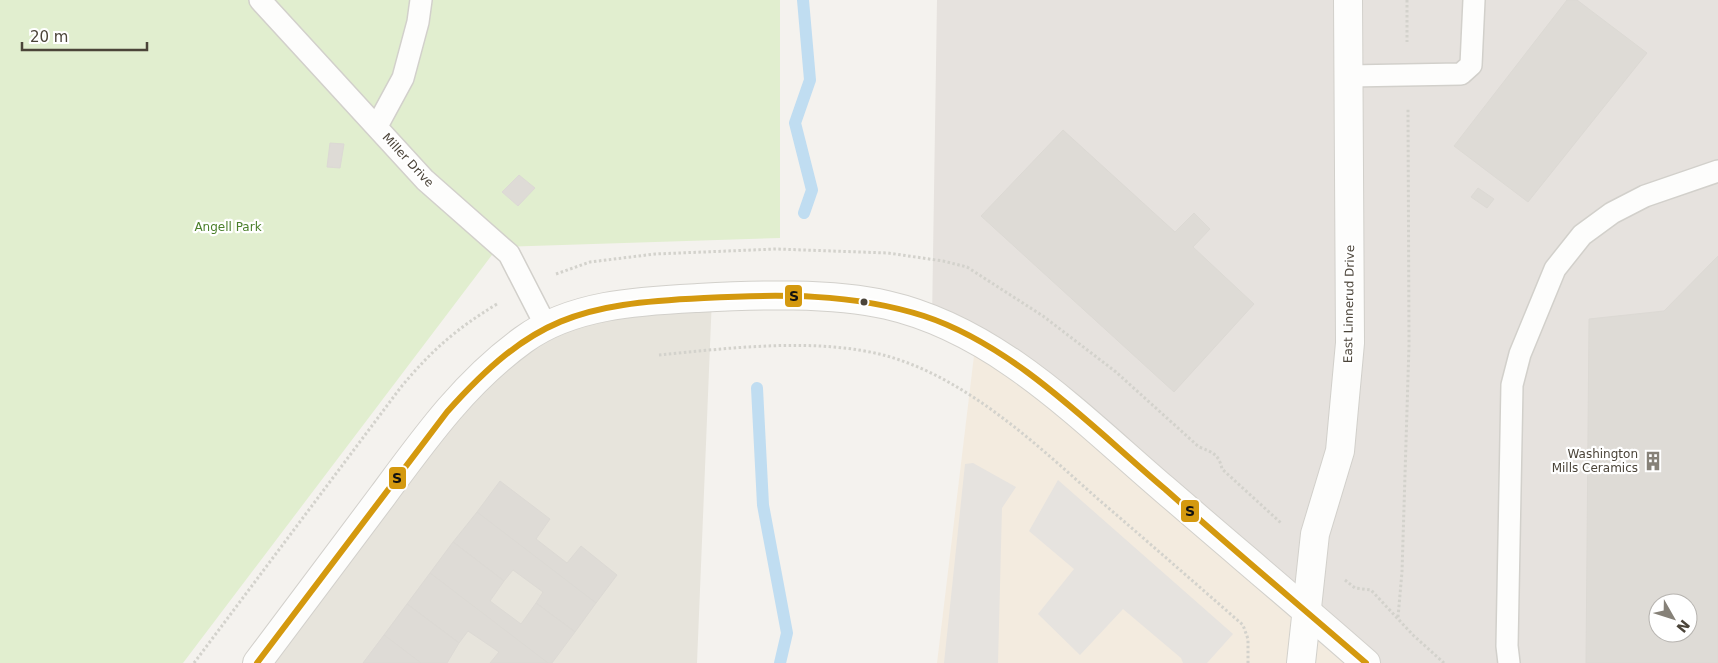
<svg xmlns="http://www.w3.org/2000/svg" width="1718" height="663" viewBox="0 0 1718 663" font-family="'DejaVu Sans',sans-serif">
	<rect width="100%" height="100%" fill="#f4f2ee"/>
	<path fill="#e7e4dc" d="M712,297L697,663H257L525,338Z"/>
	<path fill="#f3ebdf" d="M976,339L1366,663H937Z"/>
	<path fill="#e6e2de" fill-rule="evenodd" d="M937,0H1718V663H1366L1188,510L932,320ZM1658,603H1688V633H1658Z"/>
	<path fill="#e1eecf" d="M0,0H780V238L498,247L183,663H0Z"/>
	<g fill="#e6e3df">
		<path d="M973,463L1016,487L1002,508L998,663H944L965,464Z"/>
		<path d="M1058,480L1233,634L1207,663H1183L1181,658L1123,609L1080,655L1038,614L1074,569L1029,531Z"/>
	</g>
	<g fill="none" stroke-linecap="round" stroke-linejoin="round">
		<g stroke="#c0ddf1" stroke-width="12">
			<path d="M803,0L810,80L795,123L812,190L804,213"/>
			<path d="M757,388L763,505L787,633L780,663"/>
		</g>
	</g>
	<g fill="#dedbd6" stroke="#dcd9d4" fill-rule="evenodd">
		<path d="M1567,0H1577L1647,53L1528,202L1454,146Z"/>
		<path d="M1063,130L1175,232L1194,213L1210,229L1193,247L1254,304L1174,392L981,216Z"/>
		<path d="M330,143L344,144L340,168L327,167Z"/>
		<path d="M519,175L535,188L518,206L502,192Z"/>
		<path d="M1478,188L1494,199L1487,208L1471,197Z"/>
		<path d="M1718,256V663H1586L1589,319L1664,311ZM1658,603H1688V633H1658Z"/>
		<path d="M500,481L550,519L536,539L567,563L581,546L617,575L596,603L477,512Z"/>
		<path d="M477,512L596,603L575,632L536,603L543,592L513,570L504,581L453,542Z"/>
		<path d="M453,542L504,581L490,601L521,624L536,603L575,632L552,663H548L430,573Z"/>
		<path d="M430,573L548,663H490L499,652L468,631L459,643L407,604Z"/>
		<path d="M407,604L459,643L447,663H421L384,635Z"/>
		<path d="M384,635L421,663H363Z"/>
	</g>
	<g fill="none" stroke-linecap="round" stroke-linejoin="round">
		<defs>
			<g id="service">
				<path d="M260,0L425,180L509,254L546,326"/>
				<path d="M1349,76L1461,74L1471,65L1474,0"/>
				<path d="M377,126L403,78L418,22L421,0"/>
				<path d="M1509,663L1507,646L1512,385L1520,354L1555,269L1582,235L1612,213L1645,196L1718,171"/>
			</g>
			<g id="minor">
				<path d="M257,663C299,607 341,551 383,495C425,438 465,382 523,340C572,304 640,301 698,298C755,295 832,292 887,305C997,330 1081,418 1164,489C1231,547 1299,604 1366,663"/>
				<path d="M1301,663L1315,534L1340,451L1350,343L1348,0"/>
			</g>
		</defs>
		<use href="#service" stroke="#d2d0cb" stroke-width="24"/>
		<use href="#minor" stroke="#d2d0cb" stroke-width="30"/>
		<g stroke="#d3d2cc" stroke-width="3" stroke-dasharray="2.5 2.5" stroke-linecap="butt">
			<path d="M1407,0V42"/>
			<path d="M556,274L590,262L655,254L776,249L888,253L943,261L967,267L1043,316L1116,372L1199,447C1212,452 1219,454 1222,469L1281,523"/>
			<path d="M659,355C730,348 818,337 887,356C968,379 1037,445 1098,499C1147,541 1195,583 1243,625L1248,639V663"/>
			<path d="M1345,580L1355,588L1371,590L1413,635L1444,663"/>
			<path d="M1398,617L1402,572L1409,345L1408,109"/>
			<path d="M194,663L401,387C432,350 456,329 497,304"/>
		</g>
		<use href="#service" stroke="#fdfdfc" stroke-width="21"/>
		<use href="#minor" stroke="#fdfdfc" stroke-width="28"/>
		<defs>
			<path id="bus-1" d="M257,663L447,412C532,317 579,304 704,298C778,294 852,293 924,316C1015,346 1093,428 1165,489C1231,548 1299,605 1366,663"/>
		</defs>
		<use href="#bus-1" stroke="#fff" stroke-width="10"/>
		<use href="#bus-1" stroke="#d4990f" stroke-width="6"/>
	</g>
	<defs>
		<symbol id="building-bare" viewBox="-9 -9 18 18"><path d="M-4-6H4V6H1V3H-1V6H-4ZM-2.5-4.3h1.7v1.8h-1.7ZM.8-4.3h1.7v1.8H.8ZM-2.5-1h1.7V.8h-1.7ZM.8-1h1.7V.8H.8Z" fill="#868178" stroke="#fff" stroke-width="2.5" paint-order="stroke"/></symbol>
	</defs>
	<g fill-rule="evenodd">
		<use href="#building-bare" x="1639" y="447" width="28" height="28"/>
	</g>
	<circle fill="#4b4439" stroke="#fff" stroke-width="2" cx="864" cy="302" r="4.5"/>
	<g text-anchor="middle" dominant-baseline="central" stroke-width="4.5" stroke-linejoin="round" paint-order="stroke">
		<g font-size="12" fill="#4b4439" stroke="#fff">
			<text transform="translate(408 160) rotate(47)">Miller Drive</text>
			<text transform="translate(1349 304) rotate(-89)">East Linnerud Drive</text>
		</g>
		<g font-size="12" fill="#4a7f2a" stroke="#fff">
			<text x="228" y="227">Angell Park</text>
		</g>
		<g font-size="12" fill="#4b4439" stroke="#fff" text-anchor="end">
			<text x="1638" y="454">Washington<tspan x="1638" dy="14">Mills Ceramics</tspan></text>
		</g>
	</g>
	<g stroke="#fff" stroke-width="2">
		<rect x="784" y="284" width="19" height="24" rx="5" fill="#d4990f"/>
		<rect x="388" y="466" width="19" height="24" rx="5" fill="#d4990f"/>
		<rect x="1180" y="499" width="20" height="24" rx="5" fill="#d4990f"/>
	</g>
	<g font-size="14" text-anchor="middle" font-weight="bold" fill="#111">
		<text x="794" y="301">S</text>
		<text x="397" y="483">S</text>
		<text x="1190" y="516">S</text>
	</g>
	<g transform="translate(1673 618) rotate(129)"><circle r="24" fill="#ffffff" stroke="#b7b4b0"/>
	<path d="M0-4L9 19L0 12L-9 19Z" fill="#868178"/>
	<text y="-8" font-size="14" font-weight="bold" text-anchor="middle" fill="#4b4439">N</text>
	</g>
	<path d="M22 42v8h125v-8" fill="none" stroke="#4b4439" stroke-width="2.5"/>
	<text x="30" y="42" font-size="15" fill="#4b4439" stroke="#ffffff" stroke-width="4" paint-order="stroke">20 m</text>
</svg>
